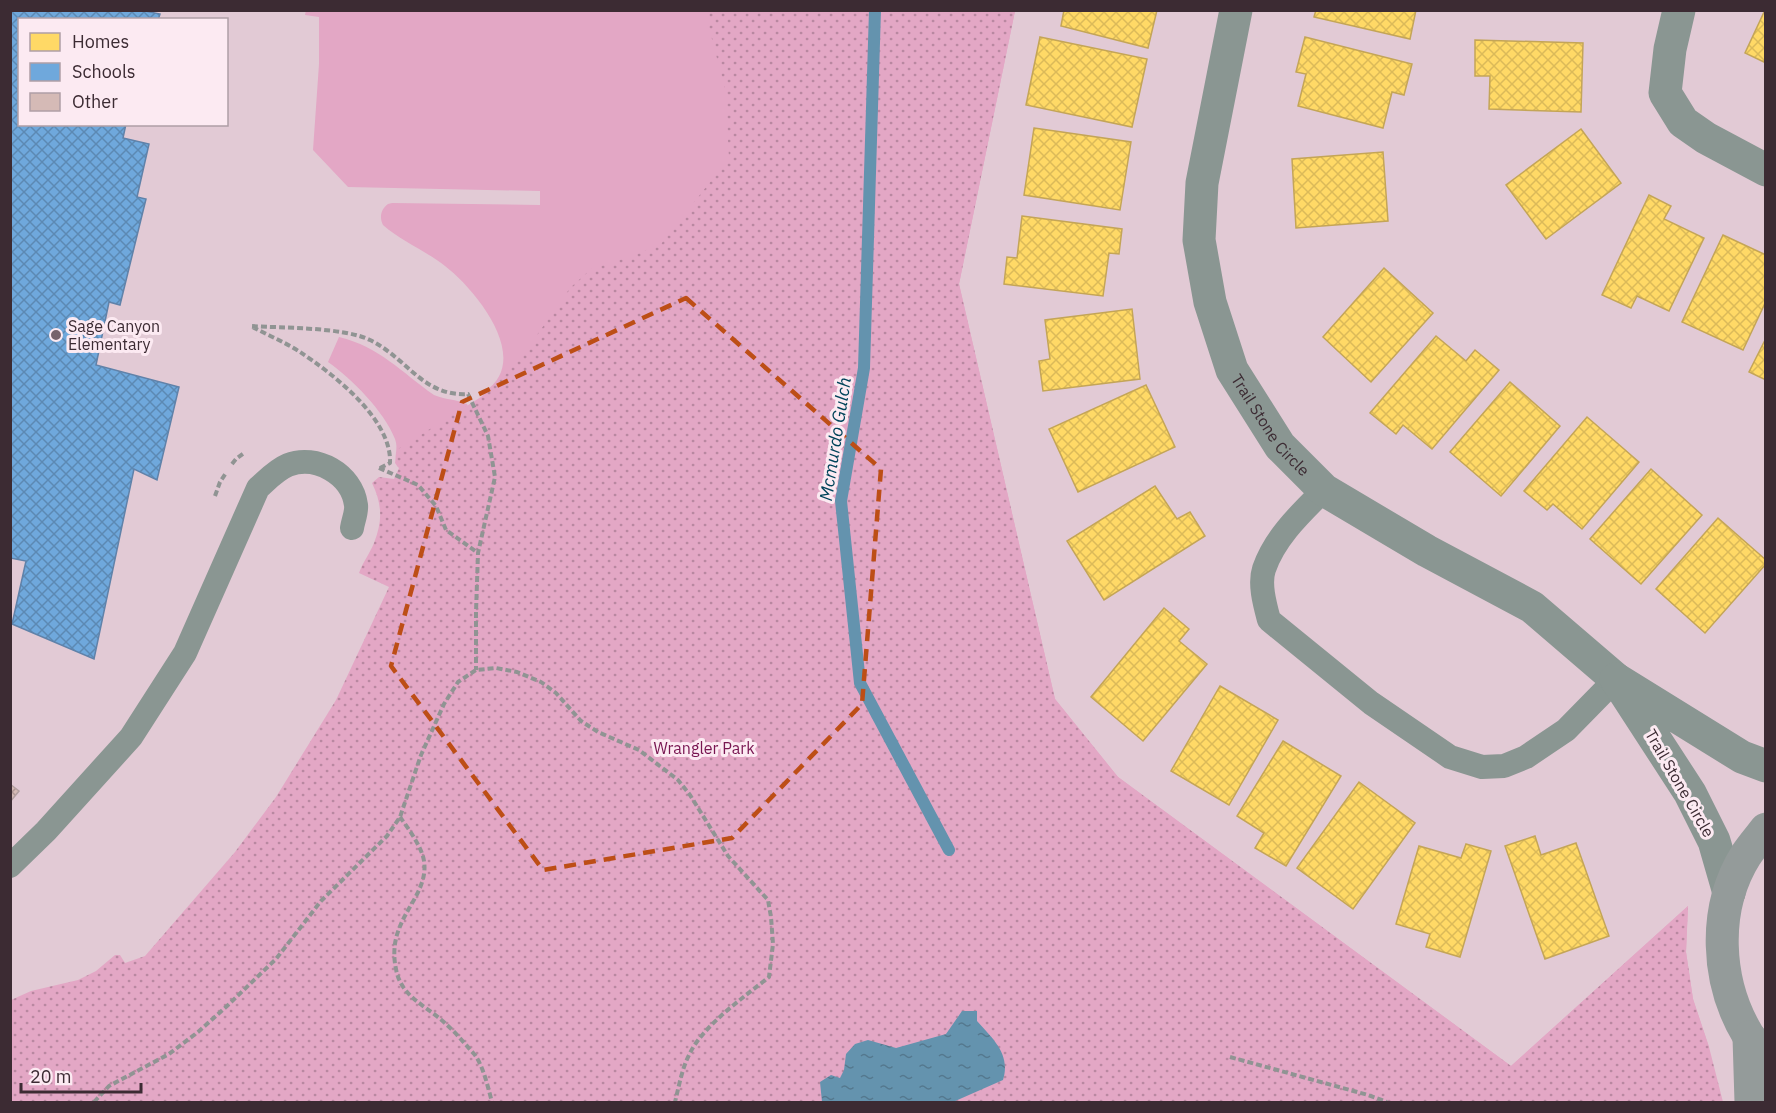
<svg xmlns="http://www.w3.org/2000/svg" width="1776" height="1113" viewBox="0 0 1776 1113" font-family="'IBM Plex Sans',sans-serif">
	<defs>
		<pattern id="park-dots" width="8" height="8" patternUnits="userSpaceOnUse" patternTransform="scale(1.5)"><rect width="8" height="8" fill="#e3a7c5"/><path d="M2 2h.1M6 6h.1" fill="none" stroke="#b988a1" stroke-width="1.8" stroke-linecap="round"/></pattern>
		<pattern id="water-ripples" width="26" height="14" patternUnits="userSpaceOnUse" patternTransform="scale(1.5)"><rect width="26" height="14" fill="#6493ae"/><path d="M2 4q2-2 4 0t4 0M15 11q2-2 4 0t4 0" fill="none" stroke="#54788e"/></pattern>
		<pattern id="homes-cross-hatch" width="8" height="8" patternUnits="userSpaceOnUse" patternTransform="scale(1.5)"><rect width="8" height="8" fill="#ffd966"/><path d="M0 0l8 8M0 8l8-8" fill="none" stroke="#dbba59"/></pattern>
		<pattern id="schools-cross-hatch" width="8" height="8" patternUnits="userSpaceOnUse" patternTransform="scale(1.5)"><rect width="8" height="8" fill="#6fa8dc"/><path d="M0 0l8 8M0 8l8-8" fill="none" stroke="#5c89b3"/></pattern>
		<pattern id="building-cross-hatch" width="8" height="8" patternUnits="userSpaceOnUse" patternTransform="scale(1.5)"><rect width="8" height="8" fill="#d5bab6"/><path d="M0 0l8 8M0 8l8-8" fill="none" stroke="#ae9795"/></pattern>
	</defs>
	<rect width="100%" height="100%" fill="#e2cad5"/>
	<g fill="#e3a7c5">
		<path d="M306,10L1015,11L959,284L1055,699L1118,777L1511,1066L1688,906L1686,952L1693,999L1709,1047L1406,1102L484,392C534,360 475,289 445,266C426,251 401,241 383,225C379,217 381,209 388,204L392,203L540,205V191L348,187L313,150L319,64V17L305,15Z"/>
		<path d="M339,337C380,347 401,372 434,395C445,400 456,399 467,404L481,436L439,499L397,466C393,457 399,449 395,439C384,411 352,379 328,362Z"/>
	</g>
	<path fill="url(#park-dots)" d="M703,10L1015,11L959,284L1055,699L1118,777L1511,1066L1688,906L1686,952L1693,999L1709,1047L1723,1102H11V1000L31,991L78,980L96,971L115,955H120L125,963L145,956L235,852L276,797L336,700L389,587L359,573C363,562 370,553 374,543C383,520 382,504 372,483L379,477L394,479L399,468L395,463L398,449L481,397L506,374L525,352L570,288L591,269L632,256L661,244L729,158L725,89L707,20Z"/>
	<path fill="url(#water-ripples)" d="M962,1011H977V1021C993,1039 1011,1054 1003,1080L953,1102H822L820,1082L831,1075L840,1078L844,1070L846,1054L855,1044L868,1040L896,1048L946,1034Z"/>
	<g fill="url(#homes-cross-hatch)" stroke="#c4a557" stroke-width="1.5">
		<path d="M1064,10H1157L1148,48L1061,26Z"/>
		<path d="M1316,10H1416L1410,39L1314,17Z"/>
		<path d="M1765,10H1766V63L1745,53Z"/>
		<path d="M1040,37L1147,59L1132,127L1026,105Z"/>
		<path d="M1305,37L1412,64L1404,95L1392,92L1383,128L1298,106L1306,74L1296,72Z"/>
		<path d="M1475,40L1583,43L1581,112L1489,109L1490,76H1475Z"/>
		<path d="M1034,128L1131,142L1120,210L1024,195Z"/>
		<path d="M1581,129L1621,183L1546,239L1506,185Z"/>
		<path d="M1383,152L1388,221L1296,228L1292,159Z"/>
		<path d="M1649,195L1671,206L1664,219L1704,238L1669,311L1637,296L1631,308L1602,295Z"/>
		<path d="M1022,216L1122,229L1119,254L1109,253L1103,296L1004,284L1007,257L1017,258Z"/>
		<path d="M1723,235L1766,255V301L1743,350L1682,322Z"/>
		<path d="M1384,268L1433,313L1371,382L1323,337Z"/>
		<path d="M1132,309L1140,379L1043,391L1039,361L1050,359L1045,320Z"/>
		<path d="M1436,336L1466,361L1475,350L1499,370L1432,449L1403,425L1396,434L1370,413Z"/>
		<path d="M1766,338V380L1749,372Z"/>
		<path d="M1510,382L1560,426L1501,496L1450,452Z"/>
		<path d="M1146,385L1175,447L1078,492L1049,429Z"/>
		<path d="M1587,417L1639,462L1582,529L1553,504L1547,510L1524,491Z"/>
		<path d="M1651,469L1702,515L1641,584L1590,539Z"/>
		<path d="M1155,486L1177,519L1190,512L1205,536L1104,600L1067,541Z"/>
		<path d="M1718,518L1766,560V564L1705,633L1656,589Z"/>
		<path d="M1164,608L1189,629L1179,641L1207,664L1143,741L1091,697Z"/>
		<path d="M1220,686L1278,720L1229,805L1171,771Z"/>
		<path d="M1283,741L1341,776L1286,866L1255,848L1264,833L1237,816Z"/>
		<path d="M1359,782L1415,823L1353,909L1297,868Z"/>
		<path d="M1535,836L1541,855L1576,843L1609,936L1545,959L1505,846Z"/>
		<path d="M1466,844L1491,851L1460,957L1426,947L1430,934L1396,924L1419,846L1461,858Z"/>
	</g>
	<path fill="url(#schools-cross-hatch)" stroke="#6082a9" stroke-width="1.5" d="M10,10H140L160,14L158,20H20V124H126L123,138L149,144L137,197L146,199L120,305L109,302L96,365L179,387L157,480L134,469L94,659L12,624L26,561L10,558Z"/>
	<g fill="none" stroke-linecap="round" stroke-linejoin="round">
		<path stroke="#6493ae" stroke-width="12" d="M875,10L864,368L841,501L860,683L949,850"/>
	</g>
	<path fill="url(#building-cross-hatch)" stroke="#b3a0a1" stroke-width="1.5" d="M10,784L19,791L10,802Z"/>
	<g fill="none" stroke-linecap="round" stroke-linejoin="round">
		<g stroke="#909493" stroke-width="4" stroke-dasharray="6 3" stroke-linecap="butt">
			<path d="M232,464L236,459L244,453"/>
			<path d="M379,468L418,485L436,506L446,530L478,553"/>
			<path d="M380,468L390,463C392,419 333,374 300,352C285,342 267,335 251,326C281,328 344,327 370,340C407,358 423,397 468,394L488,436L495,477L478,553L476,612V670"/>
			<path d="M215,496L220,482L226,473"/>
			<path d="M400,817C408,828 422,847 424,861C428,887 407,906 399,929C394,941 393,956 396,969C401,998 428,1006 447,1025C457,1034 466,1045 475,1055C484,1068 488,1088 492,1102"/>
			<path d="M1230,1057L1368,1095L1387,1102"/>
			<path d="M94,1102L109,1086L169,1054L198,1032L227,1006L276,959L321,901L387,836L400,817L421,755L444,704L458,682L476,670L496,668L517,672L541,682L556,693L581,721L598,732L639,750L678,780L690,795L728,856L768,900L771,917L773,944L769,977C744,997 704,1025 690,1053C682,1068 679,1086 675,1102"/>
		</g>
		<g stroke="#8a9692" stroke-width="24">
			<path d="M1324,490C1301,513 1275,537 1264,569C1259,584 1265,605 1269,620L1371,703L1450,757L1482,767L1504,766L1526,757L1566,730L1616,679"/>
			<path d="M10,866L46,831L131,737L185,653L258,488C267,480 276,470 288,465C316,454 352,474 356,505C357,512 353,521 352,528"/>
		</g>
		<g stroke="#8a9692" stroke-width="33">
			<path id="s1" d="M1236,10L1202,183L1199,240L1210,302L1232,370L1280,446L1324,490L1427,551L1532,607L1616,679"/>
			<path d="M1679,10L1670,49L1665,93L1683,122L1706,138L1766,170"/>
			<path d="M1729,893L1714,841L1690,793L1616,679L1742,757L1766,766"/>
		</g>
		<g stroke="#949b9a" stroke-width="33">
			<path d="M1766,829C1759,838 1752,846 1746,855C1712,909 1716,982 1748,1035C1753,1042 1760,1049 1766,1056"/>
			<path d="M1749,1037L1751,1102"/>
		</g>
	</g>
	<path fill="none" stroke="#bd4e16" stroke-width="4.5" stroke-dasharray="12 8" stroke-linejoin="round" d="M686,298L881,469L862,704L732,838L543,870L391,666L462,402Z"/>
	<circle fill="#76636c" stroke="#fceaf2" stroke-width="2" cx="56" cy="335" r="6"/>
	<g text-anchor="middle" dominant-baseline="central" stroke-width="6" stroke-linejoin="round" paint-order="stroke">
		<g font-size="16" fill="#3c2b33" stroke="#fceaf2" text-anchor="start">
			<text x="68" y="326">Sage Canyon<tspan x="68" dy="18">Elementary</tspan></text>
		</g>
		<g font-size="16" fill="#3c2b33" stroke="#fceaf2">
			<text stroke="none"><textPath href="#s1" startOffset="435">Trail Stone Circle</textPath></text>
			<text transform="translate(1680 783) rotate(60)">Trail Stone Circle</text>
		</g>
		<g font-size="16" fill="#781551" stroke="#fceaf2">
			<text x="704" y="748">Wrangler Park</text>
		</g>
		<g font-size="18" font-style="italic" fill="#00435a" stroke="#fceaf2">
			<text transform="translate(835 439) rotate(-81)">Mcmurdo Gulch</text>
		</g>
	</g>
	<rect width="1776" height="1113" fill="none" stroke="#3c2b33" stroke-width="24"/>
	<rect x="18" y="18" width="210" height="108" fill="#fceaf2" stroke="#af9ea6" stroke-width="1.5"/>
	<rect x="30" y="33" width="30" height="18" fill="#ffd966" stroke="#af9ea6" stroke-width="1.5"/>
	<text x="72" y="48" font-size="18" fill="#3c2b33">Homes</text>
	<rect x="30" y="63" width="30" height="18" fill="#6fa8dc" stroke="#af9ea6" stroke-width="1.5"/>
	<text x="72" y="78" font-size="18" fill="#3c2b33">Schools</text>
	<rect x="30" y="93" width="30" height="18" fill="#d5bab6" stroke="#af9ea6" stroke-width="1.5"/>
	<text x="72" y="108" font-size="18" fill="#3c2b33">Other</text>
	<path d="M21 1083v9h120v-9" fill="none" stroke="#3c2b33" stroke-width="3"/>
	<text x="30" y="1083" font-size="18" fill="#3c2b33" stroke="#fceaf2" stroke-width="4.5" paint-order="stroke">20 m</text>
</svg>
